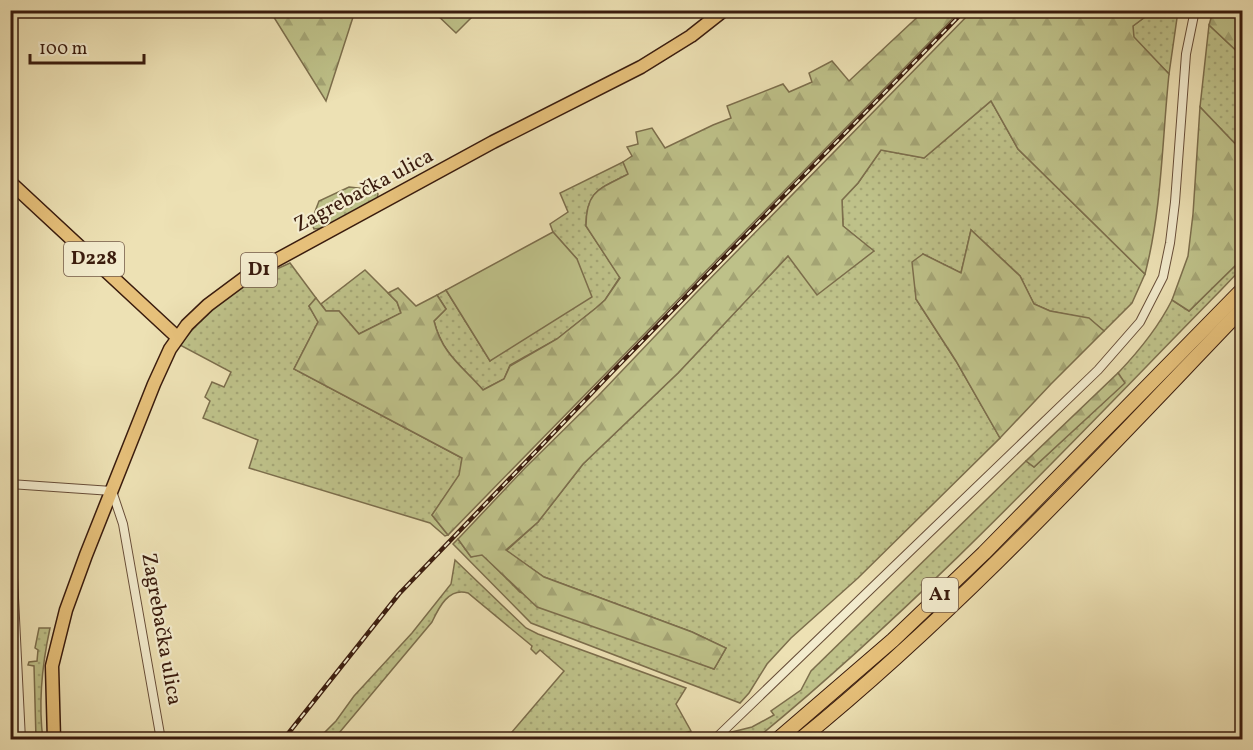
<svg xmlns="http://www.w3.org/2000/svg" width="1253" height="750" viewBox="0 0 1253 750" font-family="Vollkorn,serif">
	<defs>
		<pattern id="grass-dots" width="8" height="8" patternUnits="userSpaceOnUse" patternTransform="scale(1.5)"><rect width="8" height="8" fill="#bec189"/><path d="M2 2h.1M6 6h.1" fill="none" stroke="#a4a575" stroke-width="1.8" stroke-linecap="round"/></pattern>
		<pattern id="forest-firs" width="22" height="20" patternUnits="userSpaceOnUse" patternTransform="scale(1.5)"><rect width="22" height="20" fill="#bec189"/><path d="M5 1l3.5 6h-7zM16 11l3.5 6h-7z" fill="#a4a575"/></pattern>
	</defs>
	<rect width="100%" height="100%" fill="#ede1b4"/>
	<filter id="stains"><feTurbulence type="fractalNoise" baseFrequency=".00333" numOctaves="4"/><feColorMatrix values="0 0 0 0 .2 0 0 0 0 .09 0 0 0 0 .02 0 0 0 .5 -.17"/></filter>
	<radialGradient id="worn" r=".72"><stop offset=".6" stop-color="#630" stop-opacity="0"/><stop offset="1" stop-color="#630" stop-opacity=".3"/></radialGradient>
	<g fill="url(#grass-dots)" stroke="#7c6e4c" stroke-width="1.5">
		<path d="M1153,11H1178L1169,74L1133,37V26Z"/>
		<path d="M1209,25L1242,56V151L1200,107Z"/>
		<path d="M991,101L1018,149L1145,274L1132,303L1104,331L1089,319L1050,311L1034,304L1020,276L971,230L961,273L923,254L916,299L956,361L1000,438L858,578L791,638L767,664L749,693L740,703L531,623L453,544L458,539L471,557L482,554L520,592L714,669L726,648L692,632L544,577L506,551L538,522L583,464L678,373L788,256L873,251L843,226L842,200L858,183L881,150L924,158Z"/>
		<path d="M623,162L629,174C600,188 586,191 586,226L620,277L605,300L596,308L557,339L510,365L504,379L483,390C462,366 442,354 434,321L446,309L437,295L446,290L490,361L577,259L553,232L550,224L568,212L560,193Z"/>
		<path d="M349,187L376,190L378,194L377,199L323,228L314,229C310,220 316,210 319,201Z"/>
		<path d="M1242,259V268L1221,290C1070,444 923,602 756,739L722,740L728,733L752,727L774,715L771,711L801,690L811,671L1026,461L1034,467L1124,383L1118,373C1140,350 1158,328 1172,300L1189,311Z"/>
		<path d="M290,263L316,298L309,306L318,322L294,369L462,458L460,475L432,515L448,535L445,536L430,523L249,468L258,440L203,418L210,401L205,397L212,382L224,387L231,372L180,345C215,299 238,286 290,263Z"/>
		<path d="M365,270L397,302L401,313L359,334L339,311H326L321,304Z"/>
		<path d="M455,560L526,628L538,634L686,688L676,704L691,731L672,737V740L506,739L564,671L540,650L536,654L531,649L532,646L468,593C449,587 439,607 432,622L334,739H318L336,721L354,696L412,633L451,584Z"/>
		<path d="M39,628H50C42,665 38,702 43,740L36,739L34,666L28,665L29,662L37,661L38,650L35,648Z"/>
	</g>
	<g fill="url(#forest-firs)" stroke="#7c6e4c" stroke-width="1.5">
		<path d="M925,10L960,11L448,535L432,515L459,475L462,458L294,369L318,322L309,306L316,298L326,311H339L359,334L401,313L397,302L388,293L398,288L416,306L437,295L446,309L434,321C442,354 462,366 483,390L504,379L510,366L557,339L596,308L605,300L620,278L586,226C586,190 600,189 628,174L623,162L632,156L627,147L638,144L636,132L652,128L665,148L713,125L731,118L727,106L783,84L789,92L812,82L809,73L832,61L849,81Z"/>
		<path d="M270,11H355L326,101Z"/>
		<path d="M972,11H1153L1133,26L1134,37L1169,74C1162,141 1162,209 1145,274L1018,149L991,101L924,158L881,150L858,183L842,200L843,226L874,251L817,295L788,256L678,373L583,464L538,522L506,550L544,577L692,632L726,648L714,669L537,607L482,555L471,557L458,539L525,468L598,396L696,293Z"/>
		<path d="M1213,11H1242V56L1209,25Z"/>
		<path d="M1200,107L1242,151V259L1189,311L1172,300L1188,256L1193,214Z"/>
		<path d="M971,230L1020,276L1034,304L1050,311L1089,318L1104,331L1051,384L1000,438L956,361L916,299L912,262L923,254L961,273Z"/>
		<path d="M1118,373L1125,383L1034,467L1026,461Z"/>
	</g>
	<g fill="#bec189" stroke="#7c6e4c" stroke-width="1.5">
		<path d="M433,11H478L456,33Z"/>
		<path d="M553,232L577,259L592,297L490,361L446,290Z"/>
	</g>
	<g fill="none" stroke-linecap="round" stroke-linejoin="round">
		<defs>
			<g id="street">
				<path d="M10,484L112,491L123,524L161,740"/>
				<path d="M10,517L21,740"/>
				<path d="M714,740L1098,370L1140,322L1163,277L1170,243L1175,202L1186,54L1195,10"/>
			</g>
			<g id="primary">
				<path d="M10,182L177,337"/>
				<path d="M54,740L52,666L66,610L86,555L154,384L170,349L187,325L208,305L247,276L493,142L641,67L691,36L724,10"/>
			</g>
			<g id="highway">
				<path d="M777,740L893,640L984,553L1242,290"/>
				<path d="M800,740C960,610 1100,457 1242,309"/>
			</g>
		</defs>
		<use href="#street" stroke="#674d38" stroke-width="10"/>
		<use href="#primary" stroke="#3a1c0e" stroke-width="15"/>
		<use href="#highway" stroke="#3a1c0e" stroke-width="16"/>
		<use href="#street" stroke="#f3ecce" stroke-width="8"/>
		<use href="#primary" stroke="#e6c07a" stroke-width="12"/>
		<use href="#highway" stroke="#e6c07a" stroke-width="14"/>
		<defs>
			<path id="rail" d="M283,740L399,594L612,372L965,10"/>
		</defs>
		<use href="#rail" stroke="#3a1c0e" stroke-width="4.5"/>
		<use href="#rail" stroke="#f3ecce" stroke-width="2" stroke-dasharray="7" stroke-linecap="butt"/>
	</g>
	<g text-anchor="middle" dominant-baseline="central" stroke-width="4.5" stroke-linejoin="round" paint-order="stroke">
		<g fill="#f3ecce" stroke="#725a48" stroke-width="1.5">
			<rect x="64" y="242" width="60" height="34" rx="4.5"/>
			<rect x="241" y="253" width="36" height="34" rx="4.5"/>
			<rect x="922" y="578" width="36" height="34" rx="4.5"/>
		</g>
		<g font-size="20" font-weight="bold" fill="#3a1c0e">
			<text x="94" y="259">D228</text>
			<text x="259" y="270">D1</text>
			<text x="940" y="595">A1</text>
		</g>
		<g font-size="21" fill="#3a1c0e" stroke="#f3ecce">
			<text transform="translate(364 191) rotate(-28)">Zagrebačka ulica</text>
			<text transform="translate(161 629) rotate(80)">Zagrebačka ulica</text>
		</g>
	</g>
	<rect width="1253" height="750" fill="none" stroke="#ede1b4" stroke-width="36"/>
	<rect x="12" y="12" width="1229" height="726" fill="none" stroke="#3a1c0e" stroke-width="3"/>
	<rect x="18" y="18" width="1217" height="714" fill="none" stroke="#3a1c0e" stroke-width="1.5"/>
	<path d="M30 54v9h114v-9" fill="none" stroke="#3a1c0e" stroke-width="3"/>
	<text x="39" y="54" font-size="18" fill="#3a1c0e" stroke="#f3ecce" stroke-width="4.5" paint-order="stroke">100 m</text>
	<rect width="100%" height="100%" filter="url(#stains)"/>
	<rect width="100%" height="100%" fill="url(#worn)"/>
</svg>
